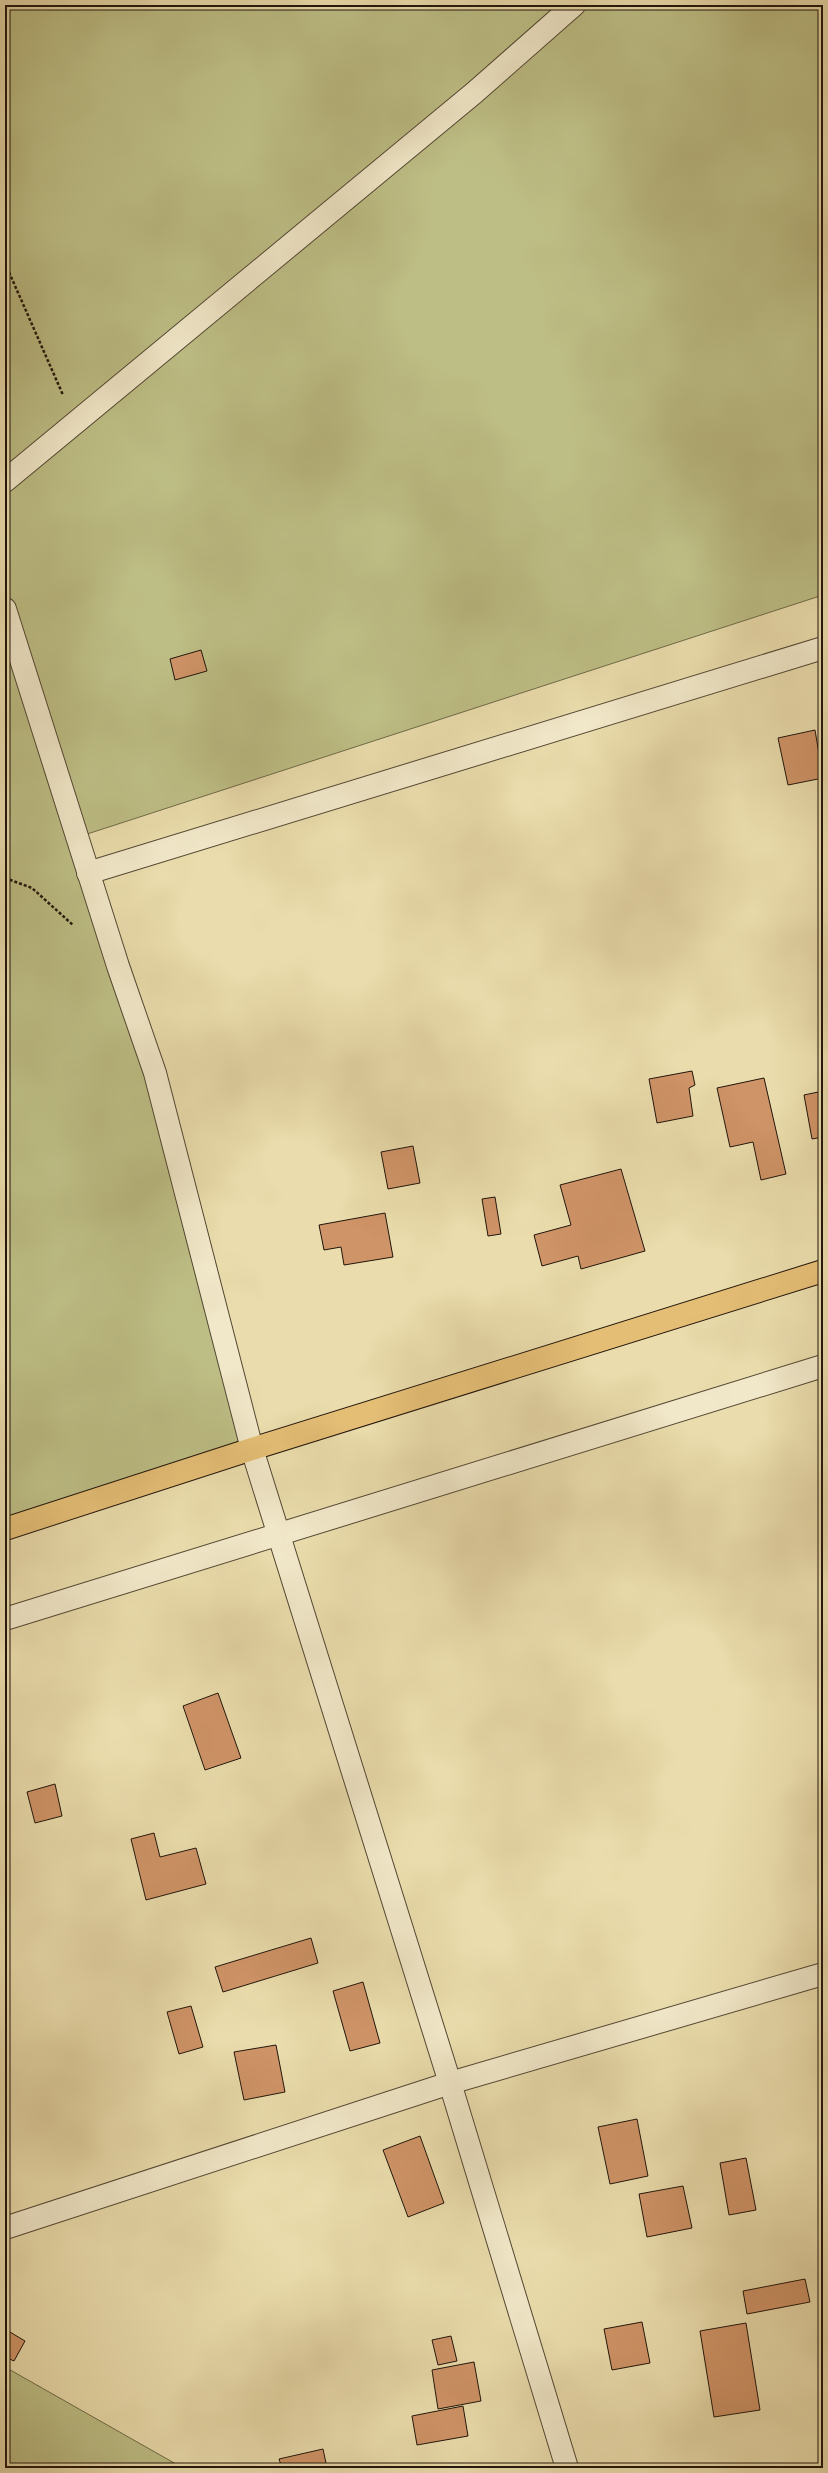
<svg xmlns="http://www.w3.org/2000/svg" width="828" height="2473" viewBox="0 0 828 2473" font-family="'IM FELL French Canon',serif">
	<rect width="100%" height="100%" fill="#eadcac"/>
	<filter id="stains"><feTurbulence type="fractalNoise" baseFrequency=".005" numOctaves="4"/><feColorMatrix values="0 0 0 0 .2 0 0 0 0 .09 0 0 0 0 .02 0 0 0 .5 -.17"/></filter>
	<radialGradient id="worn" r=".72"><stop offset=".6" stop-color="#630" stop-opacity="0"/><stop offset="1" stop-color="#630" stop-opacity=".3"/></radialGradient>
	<g fill="#bdbe85" stroke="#6e6a48">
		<path d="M5,5H823V595L78,837L252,1449L5,1529Z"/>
		<path d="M5,2367L183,2468H5Z"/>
	</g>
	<g fill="#cf9467" stroke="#20150b">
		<path d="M201,650L207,671L175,680L170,659Z"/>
		<path d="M815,730L823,778L788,785L778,738Z"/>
		<path d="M692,1071L695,1085L689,1088L693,1116L657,1123L649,1079Z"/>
		<path d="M764,1078L786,1174L761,1180L753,1142L730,1147L717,1088Z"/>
		<path d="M823,1091V1137L812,1139L804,1095Z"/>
		<path d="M413,1146L420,1183L388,1189L381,1152Z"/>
		<path d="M621,1169L645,1251L581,1269L578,1256L542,1266L534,1235L571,1225L560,1185Z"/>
		<path d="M495,1197L501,1234L488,1236L482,1199Z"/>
		<path d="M385,1213L393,1257L344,1265L341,1247L324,1250L319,1225Z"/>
		<path d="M218,1693L241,1758L205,1770L183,1706Z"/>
		<path d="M55,1784L62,1816L35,1823L27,1792Z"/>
		<path d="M154,1833L160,1857L196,1848L206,1884L146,1900L131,1839Z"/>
		<path d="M311,1938L318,1963L223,1992L215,1967Z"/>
		<path d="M363,1982L380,2043L350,2051L333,1991Z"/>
		<path d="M191,2006L203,2047L179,2054L167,2012Z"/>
		<path d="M276,2045L285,2092L244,2100L234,2052Z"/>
		<path d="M637,2119L648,2176L610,2184L598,2127Z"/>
		<path d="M420,2136L444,2203L408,2217L383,2150Z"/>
		<path d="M746,2158L756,2210L729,2215L720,2163Z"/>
		<path d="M683,2186L692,2228L647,2237L639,2194Z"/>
		<path d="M805,2279L810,2302L747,2314L743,2291Z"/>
		<path d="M642,2322L650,2363L612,2370L604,2329Z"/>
		<path d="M746,2323L760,2410L714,2417L700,2331Z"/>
		<path d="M5,2329L25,2341L14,2361L5,2357Z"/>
		<path d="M451,2336L457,2361L438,2365L432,2340Z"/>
		<path d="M474,2362L481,2401L438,2409L432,2370Z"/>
		<path d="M463,2406L468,2436L417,2445L412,2416Z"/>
		<path d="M323,2449L327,2468H282L279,2459Z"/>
	</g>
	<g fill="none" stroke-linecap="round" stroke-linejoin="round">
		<defs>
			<g id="minor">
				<path d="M5,481L474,93L574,5"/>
				<path d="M5,609L118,966L155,1073L252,1449L450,2083L567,2468"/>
				<path d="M88,873L823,648"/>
				<path d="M5,1619L823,1366"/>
				<path d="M5,2228L450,2083L823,1974"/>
			</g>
			<path id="highway" d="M5,1529L252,1449L823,1271"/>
		</defs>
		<use href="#minor" stroke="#524733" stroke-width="24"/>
		<use href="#highway" stroke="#20150b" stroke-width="24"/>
		<g stroke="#20150b" stroke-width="2.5" stroke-dasharray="3 2" stroke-linecap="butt">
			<path d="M5,263L63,395"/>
			<path d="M5,878L32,888L73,925"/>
		</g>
		<use href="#minor" stroke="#f1e8c9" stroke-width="22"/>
		<use href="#highway" stroke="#e5be76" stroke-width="22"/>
	</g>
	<rect width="828" height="2473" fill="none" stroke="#eadcac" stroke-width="20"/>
	<rect x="6" y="6" width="816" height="2461" fill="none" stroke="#20150b" stroke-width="2"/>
	<rect x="10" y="10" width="808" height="2453" fill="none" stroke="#20150b"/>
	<rect width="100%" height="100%" filter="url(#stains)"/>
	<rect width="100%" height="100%" fill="url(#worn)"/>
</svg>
